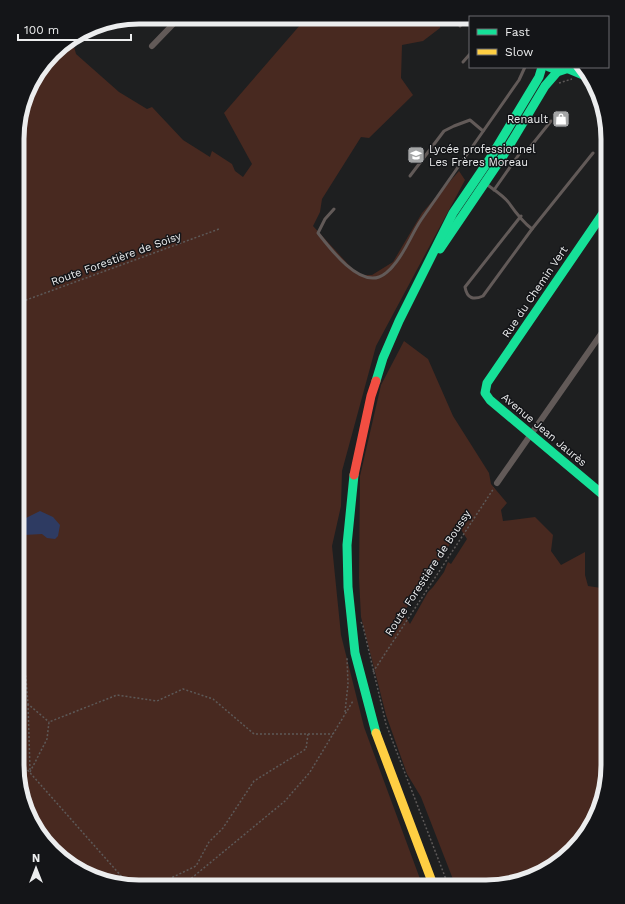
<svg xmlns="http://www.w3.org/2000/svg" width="625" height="904" viewBox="0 0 625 904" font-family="'Work Sans',sans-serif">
	<rect width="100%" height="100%" fill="#1e1f20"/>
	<g fill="#482920" fill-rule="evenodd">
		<path d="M307,17L440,18V28L423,41L402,45L401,78L413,95L369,138L361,137L322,199L320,212L313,226L358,275H372L393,262L422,213L459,171L465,180L376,346L342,471L341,506L332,546L341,635L364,727L423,887L124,886L65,862L30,819L17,765L18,123L33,78L59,47L72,39L76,54L119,92L147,109L152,107L183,140L210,157L212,151L232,164L235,171L243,177L252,164L224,113Z"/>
		<path d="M404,341L428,359L453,416L489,473L491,484L507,503L501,510L503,521L535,517L553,535L551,551L561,565L585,552V575L588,586L608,589V773L599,799L596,803L597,804L587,833L540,874L486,887H456L421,797L407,774L386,715L361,617L359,578L360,476L381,385ZM460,528L467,539L451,564L448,562L444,572L433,587L428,592L410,624L403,613L442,557Z"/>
	</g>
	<path fill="#2e3b62" d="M40,511L53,517L60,525L58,536L55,539L47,538L42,534L24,535L23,527L26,518Z"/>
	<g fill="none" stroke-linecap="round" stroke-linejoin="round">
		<g stroke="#5d5958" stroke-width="1.5" stroke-dasharray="2 2" stroke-linecap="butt">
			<path d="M559,83L572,79"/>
			<path d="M18,303L219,229"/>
			<path d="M17,592L20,609L21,652L26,678L28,704L49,722"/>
			<path d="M361,622L363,626L386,724L449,887"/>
			<path d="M373,672L494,488"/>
			<path d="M28,704L30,770"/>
			<path d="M345,712L348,684L347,658"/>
			<path d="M17,758L130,886"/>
			<path d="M30,772L47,739L49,722L117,695L157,701L183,689L213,699L254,734H333"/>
			<path d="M164,886L171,878L196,866L209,842L223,828L254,781L306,749L308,734"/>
			<path d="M182,886L285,801L310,772L353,701"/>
		</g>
		<g stroke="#625a58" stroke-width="3">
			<path d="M460,26L466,18"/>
			<path d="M463,62L470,54"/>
			<path d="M410,176L444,131L454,126L470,120L483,131"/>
			<path d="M486,184C493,189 504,196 509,203C516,213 523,222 532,229L593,153"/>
			<path d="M494,190L520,153L527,151L551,121"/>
			<path d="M334,209L325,219L318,233C329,247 357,285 379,277C383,276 390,270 393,266C405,253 411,235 421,220C454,173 486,127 519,80L525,67"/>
			<path d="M521,216L465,287C467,299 474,300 483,296L532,229"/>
		</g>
		<g stroke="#625a58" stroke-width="6">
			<path d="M152,46L180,17"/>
			<path d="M497,483L608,324"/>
		</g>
		<g stroke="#16e098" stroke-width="9">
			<path d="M549,67L560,71L572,67"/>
			<path d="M569,69L588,77"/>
			<path d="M608,206L487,383L485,393L490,400L608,499"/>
			<path d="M440,249L503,156L545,86L558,71"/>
			<path d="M376,381L383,358L399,321L453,213L489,160L539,77L542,67"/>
			<path d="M354,475L347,545L348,587L355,653L376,733"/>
		</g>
		<path stroke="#ffcf43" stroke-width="9" d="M376,733L434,887"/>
		<path stroke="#f24e42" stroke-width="9" d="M354,475L371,396L376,381"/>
	</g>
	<defs>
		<symbol id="shop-square" viewBox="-11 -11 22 22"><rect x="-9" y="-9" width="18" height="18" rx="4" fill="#a4a5a6" stroke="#141518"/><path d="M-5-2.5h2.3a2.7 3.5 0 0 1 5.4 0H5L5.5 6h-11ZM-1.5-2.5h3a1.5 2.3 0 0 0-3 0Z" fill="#fff"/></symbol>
		<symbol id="school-square" viewBox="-11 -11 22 22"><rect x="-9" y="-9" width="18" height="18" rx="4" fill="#a4a5a6" stroke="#141518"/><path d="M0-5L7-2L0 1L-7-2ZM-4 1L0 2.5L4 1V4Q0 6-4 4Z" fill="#fff"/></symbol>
	</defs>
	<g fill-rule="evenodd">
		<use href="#shop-square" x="551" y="109" width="20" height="20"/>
		<use href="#school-square" x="406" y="145" width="20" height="20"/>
	</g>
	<g text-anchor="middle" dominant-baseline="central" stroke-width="3" stroke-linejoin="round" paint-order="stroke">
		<g font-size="11" fill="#ecedee" stroke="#141518" text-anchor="end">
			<text x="548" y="119">Renault</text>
			<text x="429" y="149" text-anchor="start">Lycée professionnel<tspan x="429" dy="13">Les Frères Moreau</tspan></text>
		</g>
		<g font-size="11" fill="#ecedee" stroke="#141518">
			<text transform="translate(116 259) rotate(-20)">Route Forestière de Soisy</text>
			<text transform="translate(535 292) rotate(-56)">Rue du Chemin Vert</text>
			<text transform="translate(544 430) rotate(40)">Avenue Jean Jaurès</text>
			<text transform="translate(428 573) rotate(-57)">Route Forestière de Boussy</text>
		</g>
	</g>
	<path d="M0 0H625V904H0ZM139 24H486A115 115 0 0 1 601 139V765A115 115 0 0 1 486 880H139A115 115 0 0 1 24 765V139A115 115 0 0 1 139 24Z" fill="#141518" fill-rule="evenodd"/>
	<path fill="none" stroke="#ecedee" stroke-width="5" d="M139 24H486A115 115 0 0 1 601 139V765A115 115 0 0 1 486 880H139A115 115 0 0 1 24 765V139A115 115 0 0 1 139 24Z"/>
	<rect x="469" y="16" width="140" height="52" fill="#141518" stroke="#6a6b6e"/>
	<rect x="477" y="29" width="20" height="6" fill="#16e098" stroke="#6a6b6e"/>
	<text x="505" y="36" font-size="12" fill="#ecedee">Fast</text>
	<rect x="477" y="49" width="20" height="6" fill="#ffcf43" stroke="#6a6b6e"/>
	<text x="505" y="56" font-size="12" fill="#ecedee">Slow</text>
	<g transform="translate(36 868)" stroke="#141518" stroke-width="3" paint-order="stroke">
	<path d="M0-3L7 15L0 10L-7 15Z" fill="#ecedee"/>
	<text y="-6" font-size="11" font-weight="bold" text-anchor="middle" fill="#ecedee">N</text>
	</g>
	<path d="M18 34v6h113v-6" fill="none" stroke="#ecedee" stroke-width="2"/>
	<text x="24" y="34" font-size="12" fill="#ecedee" stroke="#141518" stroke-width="3" paint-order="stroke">100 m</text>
</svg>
